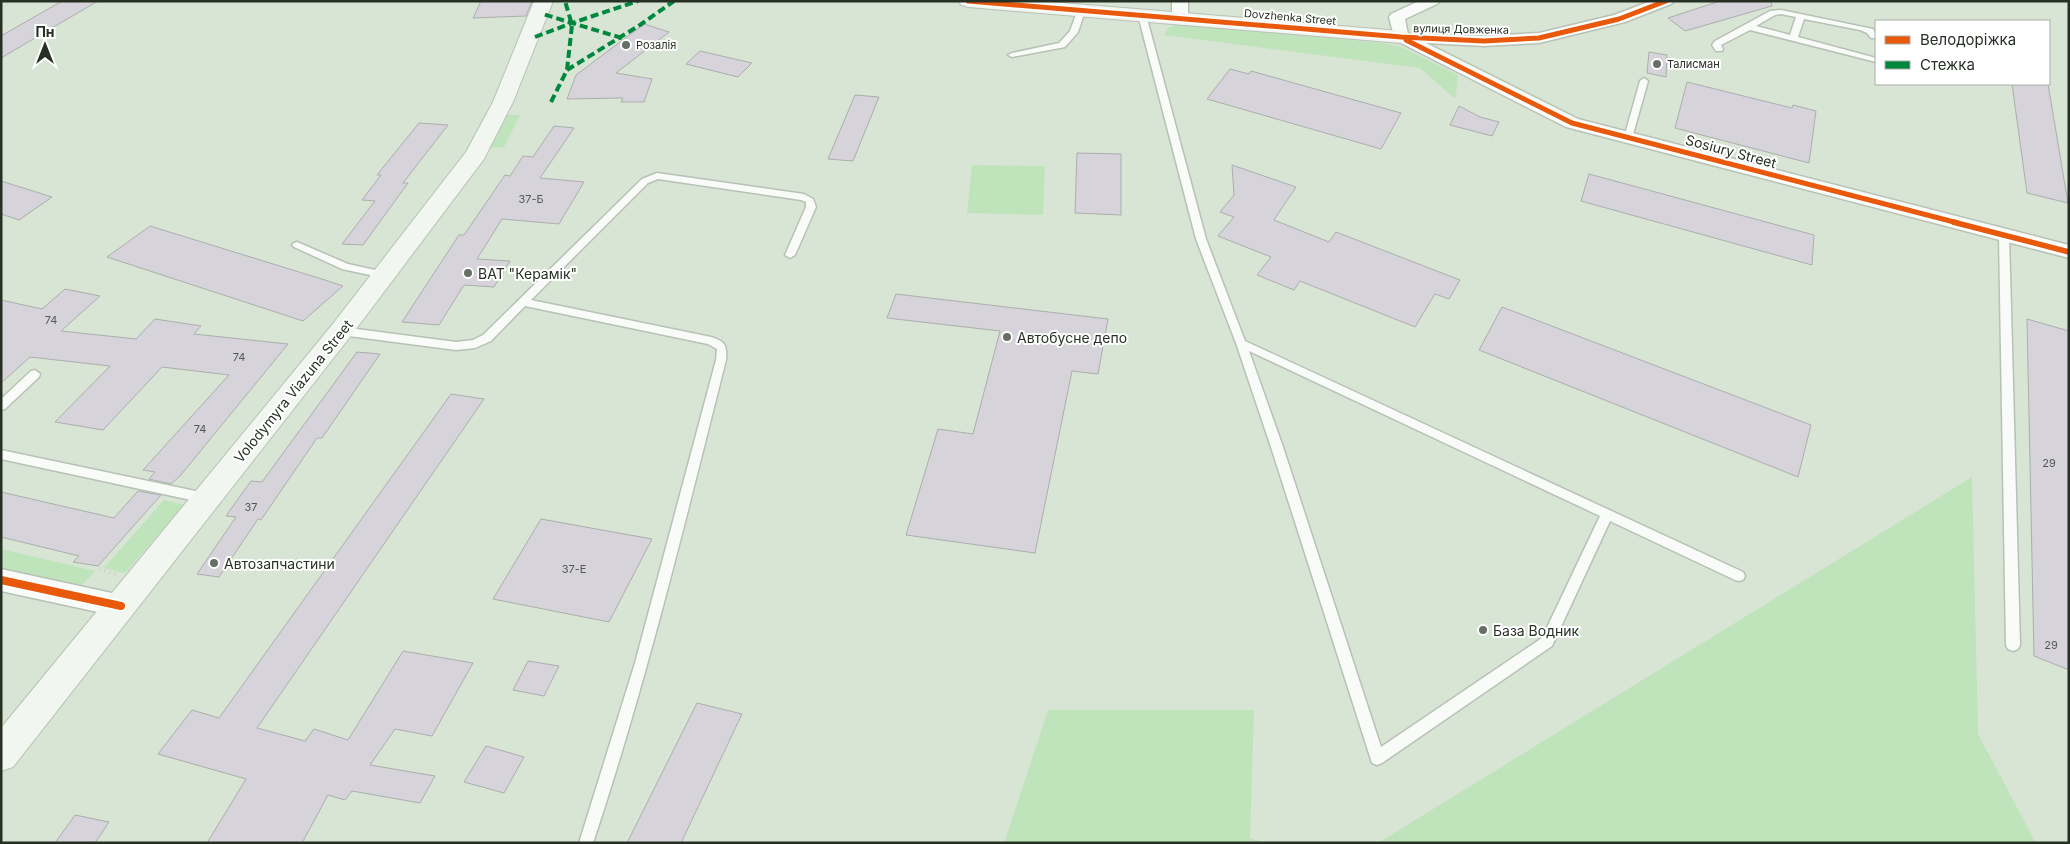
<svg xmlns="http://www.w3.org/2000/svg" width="2070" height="844" viewBox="0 0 2070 844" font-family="Inter,sans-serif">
	<rect width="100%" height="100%" fill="#d8e5d5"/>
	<g fill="#bfe3ba">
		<path d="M1177,24L1383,43L1401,47L1458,75L1456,97L1454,98L1420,68L1164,35L1168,28Z"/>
		<path d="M501,115H520L504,147L484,148Z"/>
		<path d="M972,165L1045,166L1043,215L967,213Z"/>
		<path d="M1972,477L1978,734L2036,843H1378Z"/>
		<path d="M164,500L184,505L125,573L104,568Z"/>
		<path d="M1,549L95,571L76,591L1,573Z"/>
		<path d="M1048,710H1254L1250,838L1265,843H1004Z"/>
	</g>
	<g fill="#d6d3da" stroke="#abaeac">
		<path d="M62,1H98L1,58V36Z"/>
		<path d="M481,1H532L526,16L473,18Z"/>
		<path d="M1720,1H1771L1772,6L1685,31L1668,18Z"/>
		<path d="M644,24L669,32L616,73L652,79L644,102H621L623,98L567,99L576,75Z"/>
		<path d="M700,51L752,63L738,77L686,64Z"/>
		<path d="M1649,52L1667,55L1666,77L1647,73Z"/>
		<path d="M1230,69L1249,74L1251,71L1401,113L1381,149L1207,99Z"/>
		<path d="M1687,82L1792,108L1793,105L1816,111L1809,163L1675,128Z"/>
		<path d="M2012,84H2048L2068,203L2027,193Z"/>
		<path d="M855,95L879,97L853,161L828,159Z"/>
		<path d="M1459,106L1480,117L1499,122L1492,136L1450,125Z"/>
		<path d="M419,123L448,125L403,183H408L363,245L342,244L375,201L362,200L381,175H377Z"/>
		<path d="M554,126L574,128L540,178L584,182L559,224L502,219L477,259L510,261L494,287L464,285L439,325L402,322L459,235H464L505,175L510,176L523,156L533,157Z"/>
		<path d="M1077,153L1121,154V215L1075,213Z"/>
		<path d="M1232,165L1296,187L1274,220L1329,242L1336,232L1460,280L1449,299L1435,294L1415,327L1300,281L1294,290L1257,275L1271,257L1218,236L1234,217L1220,212L1234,195Z"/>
		<path d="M1589,174L1814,235L1812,265L1581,201Z"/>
		<path d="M1,181L52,197L19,220L1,214Z"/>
		<path d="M150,226L325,280L343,286L303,321L107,257Z"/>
		<path d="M65,289L100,296L61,331L136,339L155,319L201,326L194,334L288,344L180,476L171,484L149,479L155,472L143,470L229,375L162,367L103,430L55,422L110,366L30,357L1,383V300L42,309Z"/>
		<path d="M896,294L1108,319L1098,374L1072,371L1035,553L906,535L938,429L973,434L1000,331L887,318Z"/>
		<path d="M1502,307L1811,425L1798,477L1479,350Z"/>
		<path d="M2027,319L2069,331V670L2034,656Z"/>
		<path d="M357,352L380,354L322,438H317L261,520L258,519L219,577L197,574L236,517L226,516L251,481L262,482Z"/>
		<path d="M451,394L484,399L257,728L305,741L314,729L348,740L403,651L473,663L432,736L395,729L370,765L435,776L420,803L352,791L345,800L328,795L302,843H207L246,779L158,754L192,710L219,718Z"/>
		<path d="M138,491L161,495L98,566L73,562L79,556L1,537V492L114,518Z"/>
		<path d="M541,519L652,539L609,622L493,599Z"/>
		<path d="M528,661L559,666L544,696L513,690Z"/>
		<path d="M697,703L742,714L681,843H627Z"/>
		<path d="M486,746L524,757L504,793L464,782Z"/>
		<path d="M75,815L109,822L95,843H55Z"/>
	</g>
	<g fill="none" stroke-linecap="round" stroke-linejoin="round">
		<defs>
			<g id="lane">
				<path d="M1078,9L1085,11L1078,32L1065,47L1012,57L1008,55L1012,53L1059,43L1070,31Z"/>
				<path d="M1781,10L1873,29L1876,34V38H1871L1867,33L1860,30L1804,19L1798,37L1876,58V62L1750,30L1721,45L1723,49L1722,51H1716L1712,45L1715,41L1770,11ZM1781,14L1796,17L1790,35L1756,26L1775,15Z"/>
				<path d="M1139,13L1146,15L1206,239L1245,341L1743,572L1745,576L1743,580L1739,581L1735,580L1610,521L1552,646L1382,763L1377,765L1372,763L1271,447L1236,343L1196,239L1138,15ZM1249,351L1600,516L1542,638L1381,747L1283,447Z"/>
				<path d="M1644,78L1648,81L1632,138L1631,140H1625L1624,138L1640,81Z"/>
				<path d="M657,173L804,194L813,199L816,207L795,255L790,258L785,255L806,207V202L801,200L658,179L648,183L531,300L711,337C726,342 727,345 726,360C685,522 646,684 593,843H579L635,663L716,360L717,349L708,344L525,306L491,341L475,348L456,350L341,335L336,331L341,327L456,342L473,340L483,335L642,179Z"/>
				<path d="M2004,232L2009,235L2020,645L2018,649L2013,651L2008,649L2006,645L1999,235Z"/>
				<path d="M297,242L348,264L384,272L389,275L384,278L342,269L294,247L292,245L294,243Z"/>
				<path d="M35,370L40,374L39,377L5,409L1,410V399L31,371Z"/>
				<path d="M1,450L205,493L209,495L211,498L209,501L205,503L1,459Z"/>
			</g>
			<g id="street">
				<path d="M1172,1H1188V18L1186,21H1174L1172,18Z"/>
				<path d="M1419,1H1440L1437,4L1405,19L1408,34L1484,36L1539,33L1614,15L1651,1H1674L1671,4L1625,22L1539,43L1484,46L1426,43L1578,119L2069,245V258L1566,127L1395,40L1389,17L1391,14Z"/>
				<path d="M1,569L121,595L130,598L134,606L130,614L121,617L1,591Z"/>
			</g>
			<g id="secondary">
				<path d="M534,1H553L513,102L484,159L350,337L13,767L1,771V728L332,325L466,152L493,102Z"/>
				<path d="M959,1H1039L1401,31L1408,33L1411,37L1408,41L1401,43L968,7L961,5Z"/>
			</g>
		</defs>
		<use href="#lane" stroke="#b7c1b5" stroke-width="3"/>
		<use href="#street" stroke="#b7c1b5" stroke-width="3"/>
		<use href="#secondary" stroke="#b7c1b5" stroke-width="2"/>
		<path stroke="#ced1cd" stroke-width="4" stroke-dasharray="1 4.5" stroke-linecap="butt" d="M99,569L116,574"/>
		<use href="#lane" fill="#f9fbf9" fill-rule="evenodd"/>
		<use href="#street" fill="#f9fbf9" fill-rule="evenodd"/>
		<use href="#secondary" fill="#f2f6f1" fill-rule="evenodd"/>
		<g stroke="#00873e" stroke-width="4" stroke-dasharray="8 4" stroke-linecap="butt">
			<path d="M535,37L572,23L543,14"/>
			<path d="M622,38L572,23L638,1"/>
			<path d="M567,70L640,25L674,1"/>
			<path d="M551,102L567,70L572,25L565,1"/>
		</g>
		<defs>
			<g id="cycleway-far2">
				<path d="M968,1L1401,37L1484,41L1539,38L1619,19L1666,1"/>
				<path d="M1406,40L1572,123L1958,223"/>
			</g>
			<path id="cycleway-far1" d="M1953,222L2069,252"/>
			<path id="cycleway" d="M1,580L121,606"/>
		</defs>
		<use href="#cycleway-far2" stroke="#fff" stroke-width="8"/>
		<use href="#cycleway-far1" stroke="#fff" stroke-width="9"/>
		<use href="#cycleway" stroke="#fff" stroke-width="11"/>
		<use href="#cycleway-far2" stroke="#e8590c" stroke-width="5"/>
		<use href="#cycleway-far1" stroke="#e8590c" stroke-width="5.5"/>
		<use href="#cycleway" stroke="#e8590c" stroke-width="8"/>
	</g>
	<g fill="#656f63" stroke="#fff" stroke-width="2">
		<circle cx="626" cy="45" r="5"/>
		<circle cx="1657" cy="64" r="5"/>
		<circle cx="468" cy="273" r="5"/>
		<circle cx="1007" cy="337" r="5"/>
		<circle cx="214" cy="563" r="5"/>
		<circle cx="1483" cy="630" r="5"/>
	</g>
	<g text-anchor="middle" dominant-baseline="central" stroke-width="4" stroke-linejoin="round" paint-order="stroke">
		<g font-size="11" fill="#273025" stroke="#fff">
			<text transform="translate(1290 17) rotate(5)">Dovzhenka Street</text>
			<text transform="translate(1461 29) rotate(1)">вулиця Довженка</text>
		</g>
		<g font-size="11" fill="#273025" stroke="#fff" text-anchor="start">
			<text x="636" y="45">Розалія</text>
			<text x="1667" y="64">Талисман</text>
		</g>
		<g font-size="11" fill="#535952">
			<text x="531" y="199">37-Б</text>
			<text x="51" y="320">74</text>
			<text x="239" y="357">74</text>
			<text x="200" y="429">74</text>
			<text x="2049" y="463">29</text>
			<text x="251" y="507">37</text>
			<text x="574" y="569">37-Е</text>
			<text x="2051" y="645">29</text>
		</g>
		<g font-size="14" fill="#273025" stroke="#fff">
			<text transform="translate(1731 151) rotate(15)">Sosiury Street</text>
			<text transform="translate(293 391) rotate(-51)">Volodymyra Viazuna Street</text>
		</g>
		<g font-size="14" fill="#273025" stroke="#fff" text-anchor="start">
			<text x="478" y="273">ВАТ "Керамік"</text>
			<text x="1017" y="337">Автобусне депо</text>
			<text x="224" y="563">Автозапчастини</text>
			<text x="1493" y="630">База Водник</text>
		</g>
	</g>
	<rect width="2070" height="844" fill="none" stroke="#273025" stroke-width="5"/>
	<rect x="1875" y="20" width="175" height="65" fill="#ffffff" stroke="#a9aca8"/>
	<rect x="1885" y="36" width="25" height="8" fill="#e8590c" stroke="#a9aca8"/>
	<text x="1920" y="45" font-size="15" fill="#273025">Велодоріжка</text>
	<rect x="1885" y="61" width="25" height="8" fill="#00873e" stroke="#a9aca8"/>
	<text x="1920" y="70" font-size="15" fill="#273025">Стежка</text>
	<g transform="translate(45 45)" stroke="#ffffff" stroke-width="4" paint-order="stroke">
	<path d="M0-4L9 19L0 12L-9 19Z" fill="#273025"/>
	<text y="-8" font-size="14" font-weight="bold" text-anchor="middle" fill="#273025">Пн</text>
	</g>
</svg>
